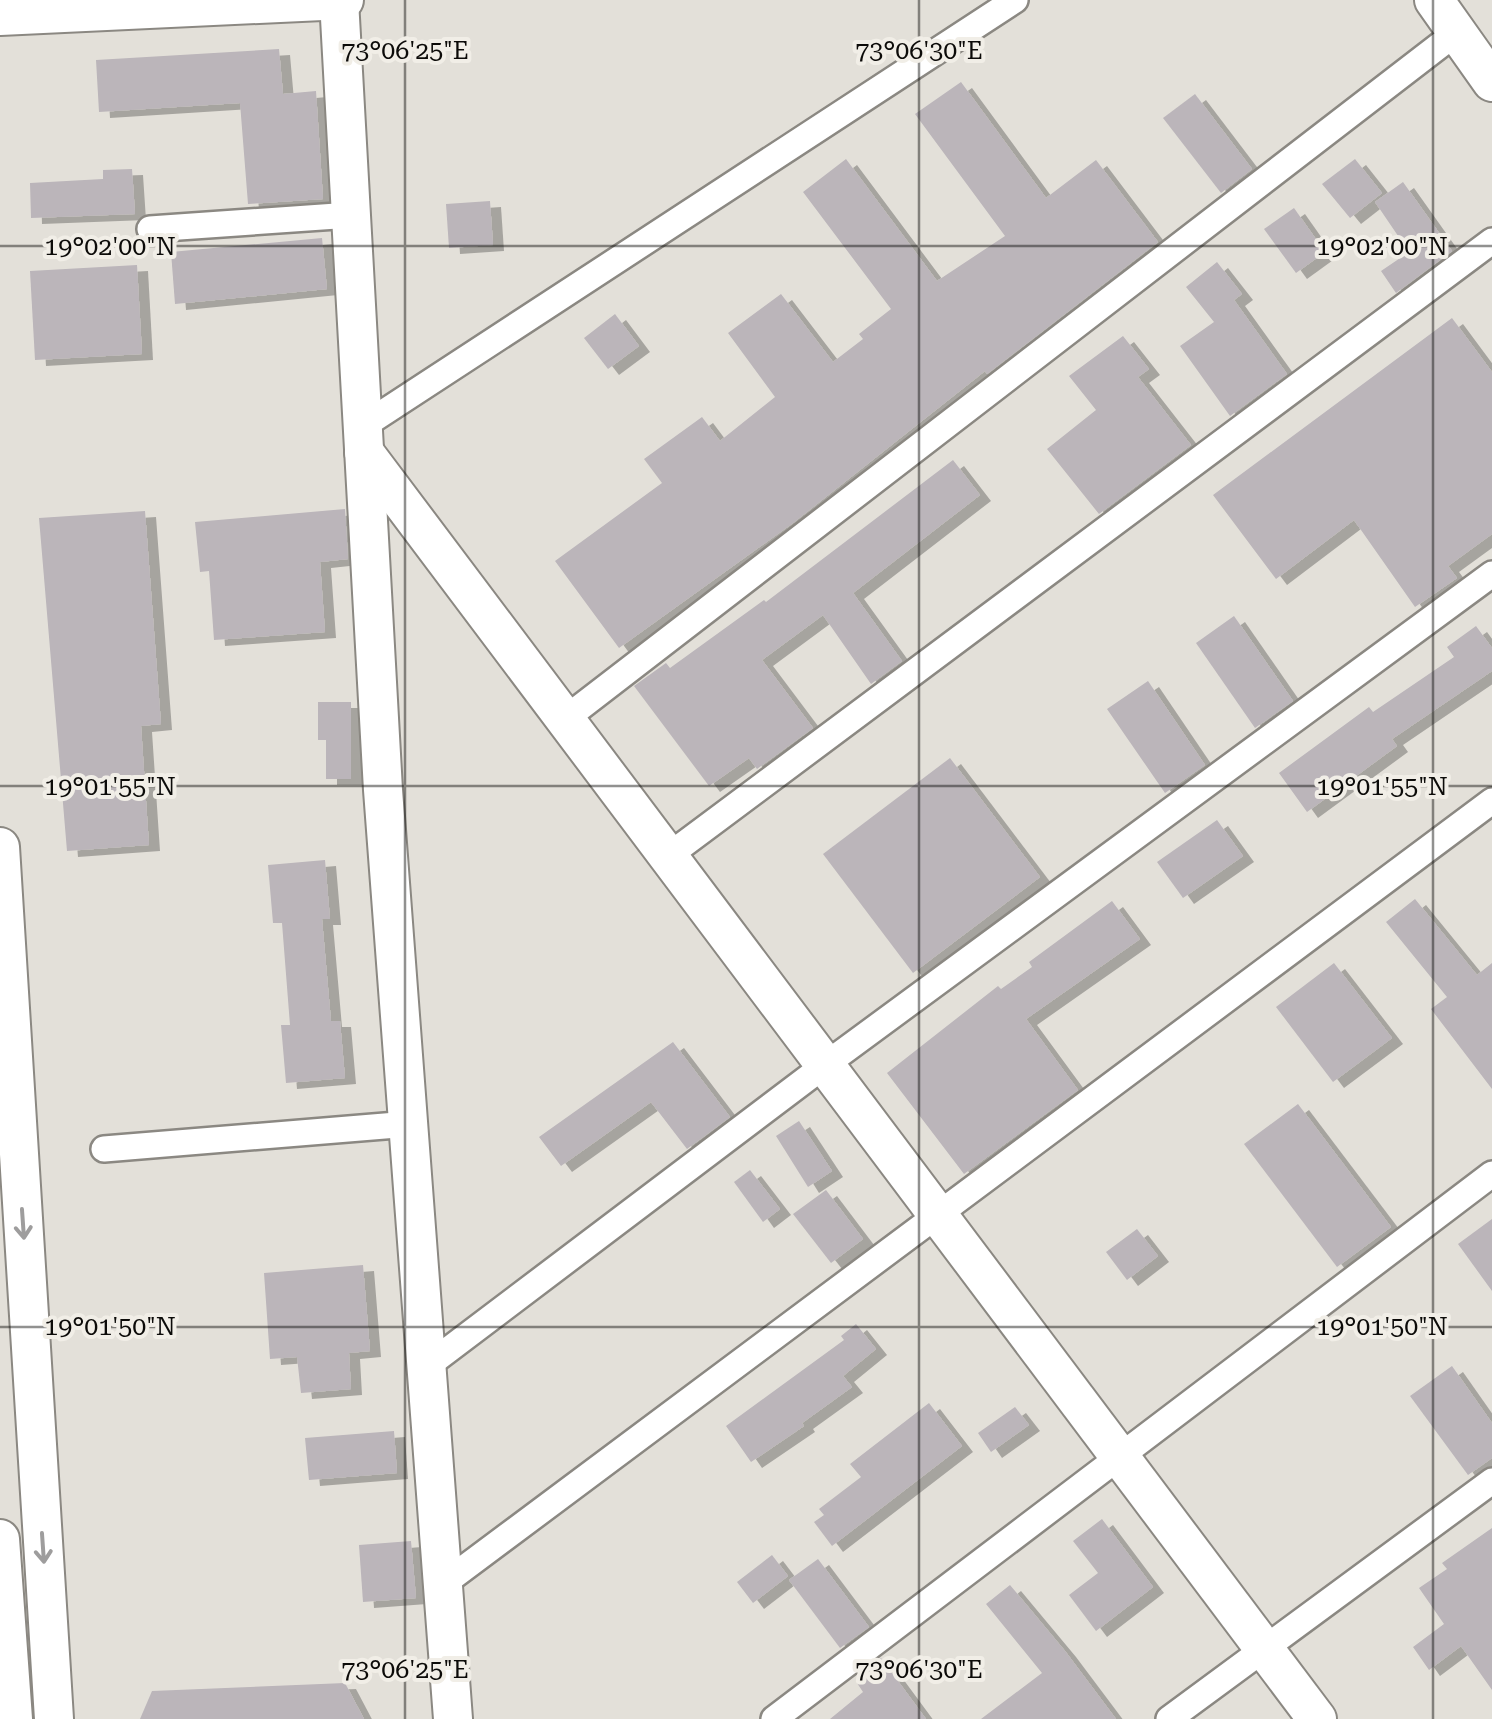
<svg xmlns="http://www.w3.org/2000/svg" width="1492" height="1719" viewBox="0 0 1492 1719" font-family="'Roboto Serif',serif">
	<defs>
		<filter id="shadow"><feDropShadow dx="11" dy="6" stdDeviation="0" flood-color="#0004"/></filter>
	</defs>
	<rect width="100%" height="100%" fill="#e3e0d9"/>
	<g fill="#bbb5ba" filter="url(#shadow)">
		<path d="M279,49L283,94L316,91L323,199L248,204L240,103L99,112L96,60Z"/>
		<path d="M961,82L1046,198L1096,160L1158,242L987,374L985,371L793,523L619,648L555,561L662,483L644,459L702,417L720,441L775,397L728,333L781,294L833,362L863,339L859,334L891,309L803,192L846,159L937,281L1005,236L915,114Z"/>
		<path d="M1195,94L1252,169L1221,193L1163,118Z"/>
		<path d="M1355,159L1382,193L1350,218L1322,184Z"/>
		<path d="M132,169L135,214L31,218L30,183L103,179V170Z"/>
		<path d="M1403,182L1452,251L1396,293L1381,271L1409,252L1375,202Z"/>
		<path d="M490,201L493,245L449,248L446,204Z"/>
		<path d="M1294,208L1325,252L1296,273L1264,229Z"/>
		<path d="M322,238L327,289L175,304L171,252Z"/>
		<path d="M1217,262L1242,294L1234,300L1287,374L1230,416L1180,346L1214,322L1186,287Z"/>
		<path d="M137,265L142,354L35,360L30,271Z"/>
		<path d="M615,314L639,346L608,369L584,338Z"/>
		<path d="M1452,318L1492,372V534L1448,566L1457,578L1415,607L1354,520L1276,579L1213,495Z"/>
		<path d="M1123,336L1149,369L1138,377L1191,445L1099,514L1047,449L1096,410L1069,376Z"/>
		<path d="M953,460L980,495L853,593L902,661L871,684L823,615L762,660L813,728L757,769L749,758L709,786L634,686L666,663L670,668L764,600L766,602Z"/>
		<path d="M345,509L348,559L320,562L325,632L214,640L209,571L200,572L195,522Z"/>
		<path d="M145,511L161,724L141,726L149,845L67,851L39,518Z"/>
		<path d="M1234,616L1293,701L1255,728L1196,643Z"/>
		<path d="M1476,626L1492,648V671L1392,739L1397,746L1307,812L1279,773L1369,707L1373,712L1454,657L1447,647Z"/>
		<path d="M1148,681L1205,765L1165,793L1107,709Z"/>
		<path d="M318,702H351V779H326V740H318Z"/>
		<path d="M950,758L1040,877L913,973L823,854Z"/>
		<path d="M1217,820L1243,856L1183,898L1157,862Z"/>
		<path d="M325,860L330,919H322L331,1021H340L345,1078L286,1083L281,1025H290L282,923H273L268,865Z"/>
		<path d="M1415,899L1477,975L1492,963V1089L1431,1009L1447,997L1386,922Z"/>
		<path d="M1112,901L1140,939L1026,1019L1078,1090L964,1174L887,1073L998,986L1001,989L1032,967L1029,962Z"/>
		<path d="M1334,963L1392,1038L1333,1082L1276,1007Z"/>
		<path d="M673,1042L730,1117L687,1149L651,1102L561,1166L539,1137Z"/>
		<path d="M1298,1104L1391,1227L1337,1267L1244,1144Z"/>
		<path d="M799,1121L832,1171L808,1187L776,1136Z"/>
		<path d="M750,1170L780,1209L763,1222L734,1182Z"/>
		<path d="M826,1190L863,1239L831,1263L793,1214Z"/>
		<path d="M1492,1219V1291L1458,1244Z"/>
		<path d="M1137,1229L1158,1256L1127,1280L1106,1252Z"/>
		<path d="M363,1265L370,1351L349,1353L351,1389L301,1393L297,1357L270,1359L264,1273Z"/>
		<path d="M856,1324L876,1349L843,1376L852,1387L802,1423L804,1426L751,1462L726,1426L844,1340L841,1336Z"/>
		<path d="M1452,1366L1492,1423V1458L1468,1475L1410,1396Z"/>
		<path d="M929,1403L962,1446L832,1546L814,1522L824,1515L819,1509L861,1477L850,1464Z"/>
		<path d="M1015,1407L1029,1425L991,1452L978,1433Z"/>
		<path d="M394,1431L397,1473L309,1480L305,1438Z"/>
		<path d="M1102,1519L1153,1587L1096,1631L1069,1595L1098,1573L1073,1541Z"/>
		<path d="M1492,1528V1690L1461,1646L1429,1670L1413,1647L1444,1624L1419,1588L1447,1569L1442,1563Z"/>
		<path d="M411,1541L416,1598L363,1602L359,1545Z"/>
		<path d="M772,1555L788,1576L753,1603L737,1582Z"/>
		<path d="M818,1559L869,1627L840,1648L789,1580Z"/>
		<path d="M1010,1585L1065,1651L1116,1719H981L1042,1673L986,1604Z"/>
		<path d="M881,1658L926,1719H830L863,1692L857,1683L862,1679L859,1675Z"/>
		<path d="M345,1683L364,1719H140L152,1691Z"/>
	</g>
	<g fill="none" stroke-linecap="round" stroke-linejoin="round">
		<defs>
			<g id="street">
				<path d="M150,229L351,215"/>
				<path d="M363,426L1015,0"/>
				<path d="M565,719L1457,32"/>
				<path d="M668,856L1492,241"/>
				<path d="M104,1149L409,1124"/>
				<path d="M427,1366L825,1065L1492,574"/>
				<path d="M443,1584L1492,801"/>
				<path d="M774,1719L1492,1174"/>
				<path d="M1169,1719L1492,1481"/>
			</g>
			<g id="secondary">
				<path d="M339,0L383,790L453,1719"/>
				<path d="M1434,0L1492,82"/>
				<path d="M0,16L344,0"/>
				<path d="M364,452L1317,1719"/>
				<path d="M0,847L54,1719"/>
				<path d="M0,1539L13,1719"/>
			</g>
		</defs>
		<use href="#street" stroke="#8b8882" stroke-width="30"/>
		<use href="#secondary" stroke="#8b8882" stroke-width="42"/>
		<use href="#street" stroke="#fff" stroke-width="25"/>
		<use href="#secondary" stroke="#fff" stroke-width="38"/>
	</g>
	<defs><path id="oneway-shaft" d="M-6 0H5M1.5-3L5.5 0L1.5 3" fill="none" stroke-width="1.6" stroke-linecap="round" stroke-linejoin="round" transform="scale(2.5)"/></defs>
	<g stroke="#9e9d9d">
		<use href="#oneway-shaft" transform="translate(23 1224) rotate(86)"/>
		<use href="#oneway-shaft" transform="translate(43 1548) rotate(86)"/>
	</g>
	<path fill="none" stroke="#0c0b09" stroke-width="2.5" stroke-opacity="0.45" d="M405,0V1719M919,0V1719M1433,0V1719M0,246H1492M0,786H1492M0,1327H1492"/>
	<g font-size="25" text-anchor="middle" fill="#0c0b09" stroke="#f1eee7" stroke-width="8" stroke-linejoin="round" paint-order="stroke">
		<text x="405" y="59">73°06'25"E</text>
		<text x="919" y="59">73°06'30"E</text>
		<text x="110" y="255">19°02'00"N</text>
		<text x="1382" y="255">19°02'00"N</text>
		<text x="110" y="795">19°01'55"N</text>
		<text x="1382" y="795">19°01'55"N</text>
		<text x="110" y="1335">19°01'50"N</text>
		<text x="1382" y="1335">19°01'50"N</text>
		<text x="405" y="1678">73°06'25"E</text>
		<text x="919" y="1678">73°06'30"E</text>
	</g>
</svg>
